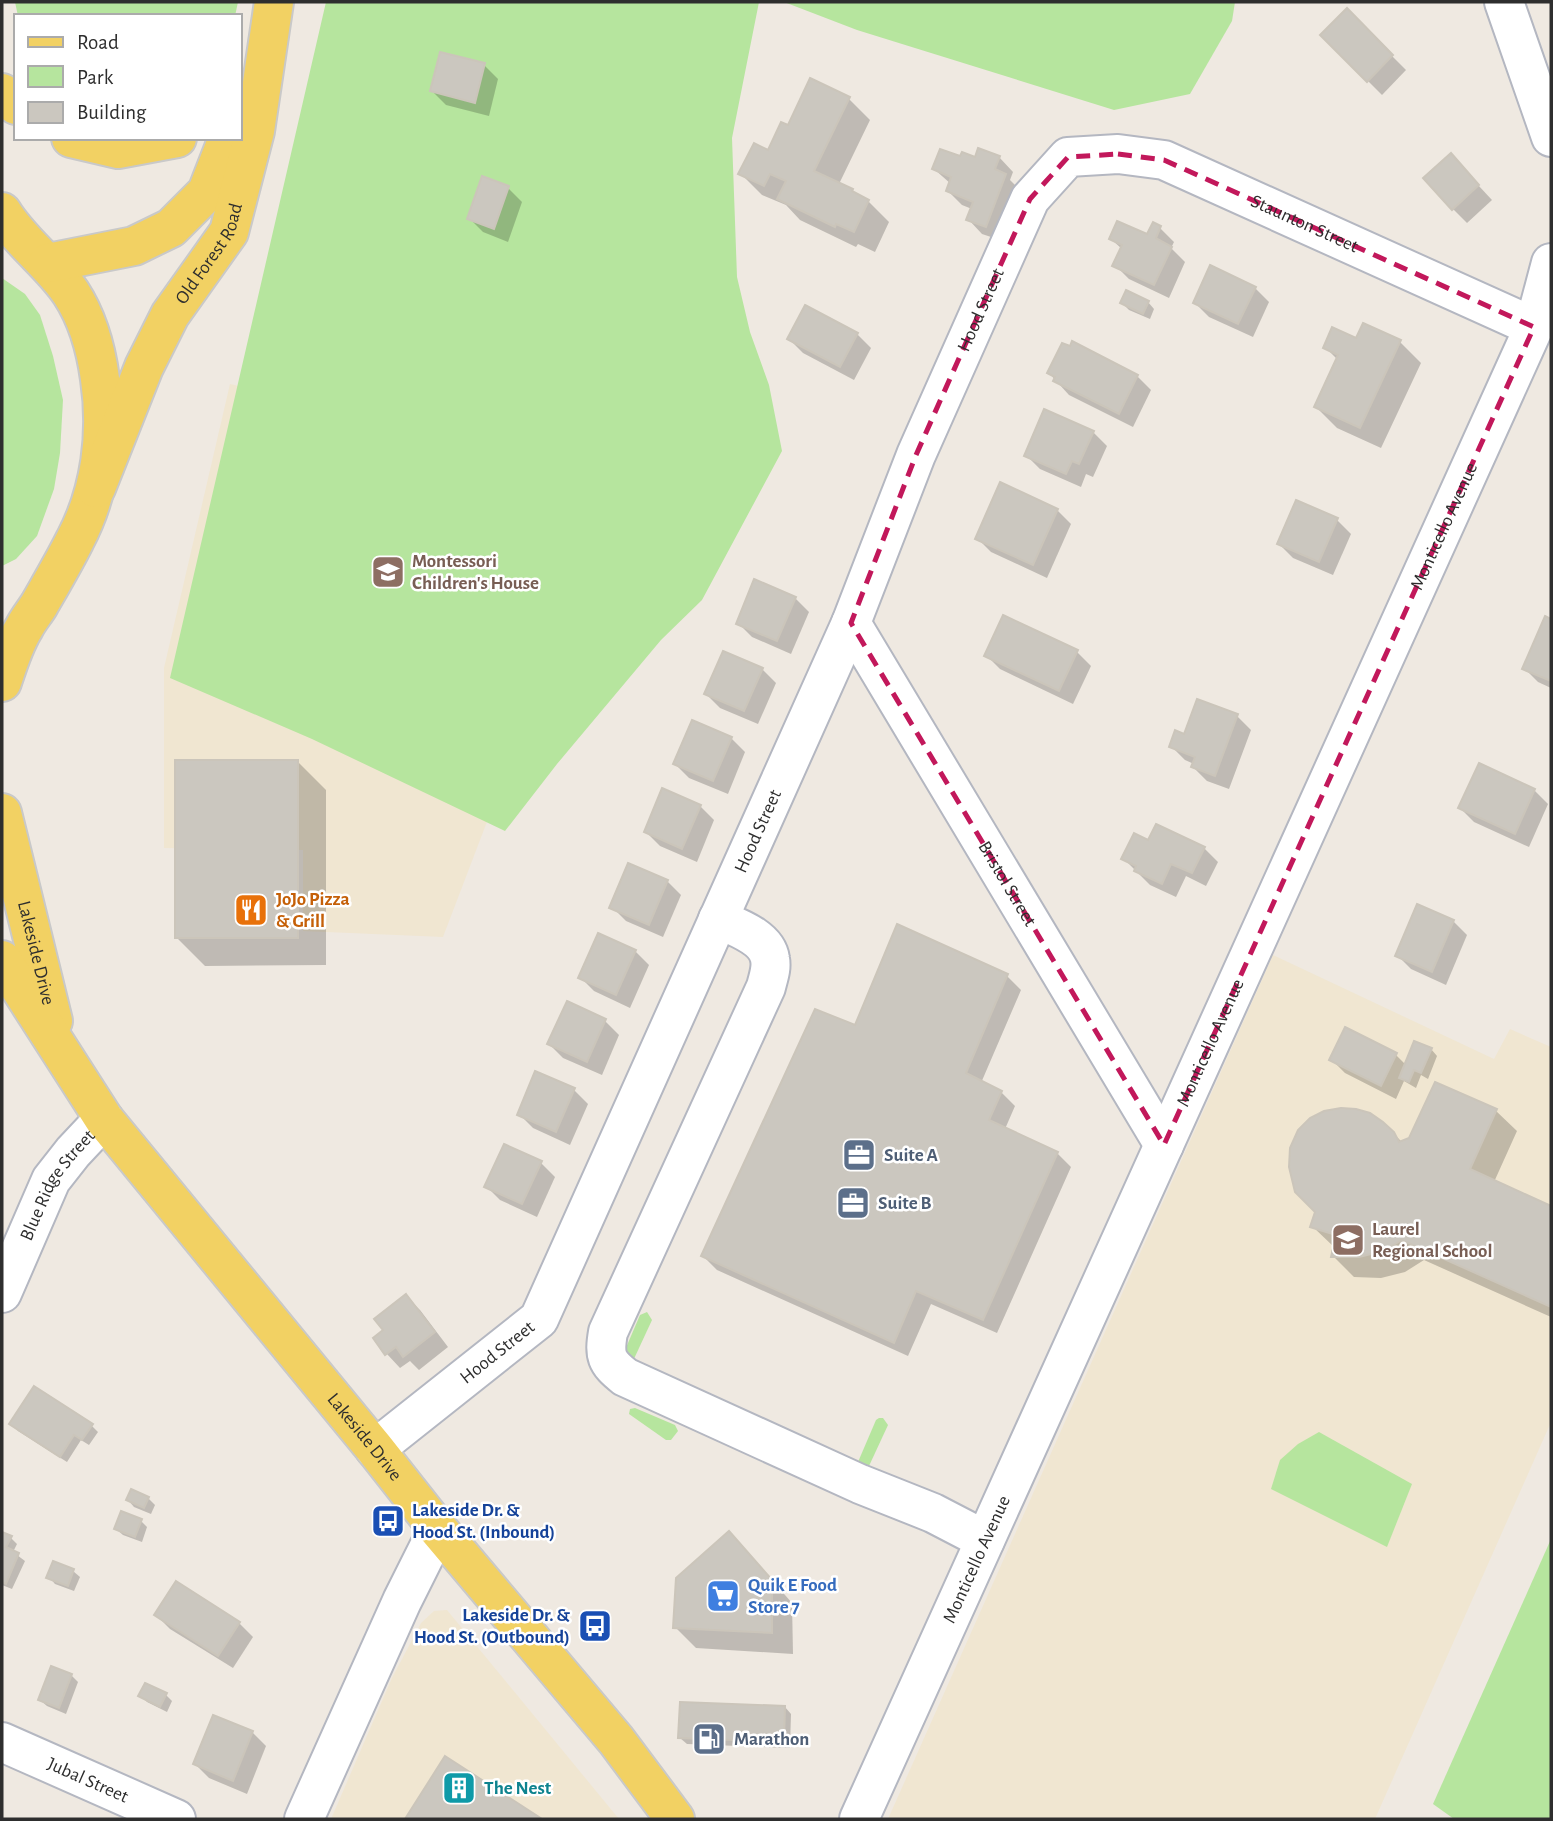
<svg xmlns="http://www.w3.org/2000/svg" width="1553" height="1821" viewBox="0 0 1553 1821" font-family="'Alegreya Sans',sans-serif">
	<rect width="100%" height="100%" fill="#efe9e1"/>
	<g fill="#f0e6d1">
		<path d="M230,384L631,475L493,806L443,937L303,931V850L164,848V668Z"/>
		<path d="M1273,955L1494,1059L1510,1029L1551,1047V1422L1375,1819H888Z"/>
		<path d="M447,1610L619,1819H331L392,1678L421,1623L434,1611Z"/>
	</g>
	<g fill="#b6e59e">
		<path d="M15,2H238L235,16H18Z"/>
		<path d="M326,2H759L732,138L737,277L750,332L769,385L782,451L702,600L661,640L557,764L505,831L312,739L170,678Z"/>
		<path d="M784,2H1235L1232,21L1190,94L1114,110L857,30Z"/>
		<path d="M2,278L25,294L40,315L53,356L63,400L60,453L54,489L37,536L16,559L2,566Z"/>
		<path d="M647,1312L652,1320L633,1361L622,1357L640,1315Z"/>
		<path d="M635,1408L675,1425L678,1431L671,1440H666L629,1414L630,1409Z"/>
		<path d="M879,1418H883L888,1425L869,1466L865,1468L858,1462L876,1420Z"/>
		<path d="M1319,1432L1412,1484L1387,1547L1271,1489L1280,1460L1298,1444Z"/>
		<path d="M1551,1539V1819H1454L1433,1804Z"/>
	</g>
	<g fill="#0003">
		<path d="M1347,11L1406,70L1382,95L1322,35Z"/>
		<path d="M484,65L498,79L489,116L446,105L432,91Z"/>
		<path d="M848,98L870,120L839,184L868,201L889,222L875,252L858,244L856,247L800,220L786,205L762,195L741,174L769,152L789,127Z"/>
		<path d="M999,157L1013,172L1010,180L1019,189L1000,240L982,234L968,219L972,209L962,205L948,191L951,184L934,169L961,159L976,160Z"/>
		<path d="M1464,170L1492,200L1467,223L1453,209Z"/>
		<path d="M508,188L522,202L508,242L483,232L469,218Z"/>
		<path d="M1154,224L1160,228L1174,242L1171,248L1185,262L1169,298L1129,279L1115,265L1122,249L1111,239L1148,237Z"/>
		<path d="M1255,288L1269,302L1253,337L1209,317L1195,303Z"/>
		<path d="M1148,302L1154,309L1150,319L1129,310L1122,303Z"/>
		<path d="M857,334L871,348L854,380L803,353L789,339Z"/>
		<path d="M1357,340L1400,342L1421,363L1381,448L1337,428L1316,407L1338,360L1325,347Z"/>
		<path d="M1049,373L1137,376L1151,390L1133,427L1069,395Z"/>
		<path d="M1093,432L1107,446L1093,477L1086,474L1081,487L1040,469L1026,455Z"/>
		<path d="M1057,510L1071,524L1047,578L991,552L977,538Z"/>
		<path d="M1337,520L1351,534L1333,575L1293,558L1279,544Z"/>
		<path d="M795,598L809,612L791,654L752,637L738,623Z"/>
		<path d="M1546,618L1551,621V688L1538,682L1524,668Z"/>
		<path d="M1077,652L1091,666L1073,704L1000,669L986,655Z"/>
		<path d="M762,669L776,683L758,724L720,708L706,694Z"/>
		<path d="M1237,716L1251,730L1229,789L1207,781L1193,767L1194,764L1185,760L1171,746L1185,736Z"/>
		<path d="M731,738L745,752L728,794L689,778L675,764Z"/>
		<path d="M298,762L326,790V965L205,966L177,938Z"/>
		<path d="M1534,790L1548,804L1529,847L1474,822L1460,808Z"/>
		<path d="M700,806L714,820L697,862L660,846L646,832Z"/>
		<path d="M1149,842L1204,848L1218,862L1206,886L1186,876L1176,897L1150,885L1124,859Z"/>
		<path d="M667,881L681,895L663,937L626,921L612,907Z"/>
		<path d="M1453,921L1467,935L1446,985L1411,969L1397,955Z"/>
		<path d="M598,935L635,951L649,965L630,1008L594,991L580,977Z"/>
		<path d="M1007,976L1021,990L981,1083L1001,1092L1015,1106L1005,1129L1057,1153L1071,1167L997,1333L931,1304L908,1356L717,1270L703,1256L856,1027Z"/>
		<path d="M568,1004L605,1021L619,1035L602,1075L563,1058L549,1044Z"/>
		<path d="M1431,1049L1437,1056L1428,1079L1421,1075L1416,1088L1404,1081L1396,1099L1345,1073L1331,1059L1396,1055L1406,1065Z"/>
		<path d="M536,1073L574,1090L588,1104L570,1145L533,1128L519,1114Z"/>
		<path d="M1495,1110L1517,1131L1494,1182L1551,1208V1317L1424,1260L1405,1272L1381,1278L1354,1277L1333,1256L1334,1247L1312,1226L1393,1133L1402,1142Z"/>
		<path d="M505,1146L541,1163L555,1177L537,1217L500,1200L486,1186Z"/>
		<path d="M406,1296L420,1310L448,1347L419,1370L410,1361L400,1368L387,1354L375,1338L385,1330Z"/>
		<path d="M12,1424L91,1425L98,1432L89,1445L81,1440L67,1462L18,1431Z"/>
		<path d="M148,1498L155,1505L151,1514L134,1507L128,1500Z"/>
		<path d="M141,1521L147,1527L142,1542L123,1535L116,1529Z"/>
		<path d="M2,1534L11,1538L17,1544L13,1552L25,1561L12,1589L2,1585Z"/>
		<path d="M750,1555L792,1603L793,1654L696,1648L675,1627Z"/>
		<path d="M73,1571L80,1577L74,1591L55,1584L49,1577Z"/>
		<path d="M156,1615L239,1623L253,1637L233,1668L170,1629Z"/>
		<path d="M52,1669L72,1676L78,1682L66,1714L47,1706L40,1700Z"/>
		<path d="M140,1695H166L172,1701L167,1712L147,1702Z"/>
		<path d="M785,1707L791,1714L790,1748L687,1744L680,1738Z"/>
		<path d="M252,1732L266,1746L247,1794L209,1778L195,1764Z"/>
		<path d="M445,1759L539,1819H407Z"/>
	</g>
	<g fill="#cbc7bf" stroke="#cbc5ba" stroke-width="2">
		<path d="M1347,8L1393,55L1367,82L1320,35Z"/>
		<path d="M440,52L485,63L475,103L430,91Z"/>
		<path d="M810,78L850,97L814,171L853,189L852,191L869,200L854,232L836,224L835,227L777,199L786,181L770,174L764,186L738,174L754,143L768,150L781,122L788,125Z"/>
		<path d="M978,148L1000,156L995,169L1006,174L986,227L966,220L973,202L946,191L951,177L932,169L940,149L960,156L962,152L975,157Z"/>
		<path d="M1451,153L1479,185L1452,210L1423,178Z"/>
		<path d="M482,176L509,186L494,229L467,219Z"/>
		<path d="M1117,221L1147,234L1153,222L1161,226L1156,238L1172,247L1154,285L1112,266L1122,245L1109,239Z"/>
		<path d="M1210,265L1256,287L1238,324L1193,303Z"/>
		<path d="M1126,290L1149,301L1143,314L1120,303Z"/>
		<path d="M805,305L858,333L840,367L787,339Z"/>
		<path d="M1363,323L1401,340L1360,428L1314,407L1338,355L1323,348L1332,327L1356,338Z"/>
		<path d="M1072,341L1138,375L1119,414L1053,381L1055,377L1047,373L1062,343L1070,346Z"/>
		<path d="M1044,409L1094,431L1079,464L1072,461L1066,474L1024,456Z"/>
		<path d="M1000,482L1058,509L1033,565L975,539Z"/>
		<path d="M1296,500L1338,518L1319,562L1277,544Z"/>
		<path d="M754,579L796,597L777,641L736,624Z"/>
		<path d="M1003,615L1078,650L1059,691L984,656Z"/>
		<path d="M1545,616L1551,619V681L1522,669Z"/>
		<path d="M723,651L763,668L744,711L704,694Z"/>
		<path d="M1197,699L1238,714L1215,776L1191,767L1195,757L1169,747L1175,730L1184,734Z"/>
		<path d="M692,720L732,737L713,781L673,764Z"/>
		<rect x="175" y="760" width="123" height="178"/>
		<path d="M1479,763L1535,789L1515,834L1458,808Z"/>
		<path d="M662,788L701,805L682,849L644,832Z"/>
		<path d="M1156,824L1205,847L1192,873L1171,864L1162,884L1134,871L1136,866L1121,859L1134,833L1148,840Z"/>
		<path d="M628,863L668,880L649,925L609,908Z"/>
		<path d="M1417,904L1454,920L1432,972L1395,956Z"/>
		<path d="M897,924L1008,974L966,1073L1002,1091L989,1120L1058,1152L983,1320L916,1291L894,1343L701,1256L815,1009L855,1025Z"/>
		<path d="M598,933L636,950L616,995L578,978Z"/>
		<path d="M567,1001L606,1019L587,1062L547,1044Z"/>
		<path d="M1345,1027L1397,1053L1381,1086L1329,1060Z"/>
		<path d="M1414,1041L1432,1048L1421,1073L1414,1070L1409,1082L1399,1078Z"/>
		<path d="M535,1071L575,1088L556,1132L517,1115Z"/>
		<path d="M1435,1082L1497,1109L1470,1169L1551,1206V1307L1402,1240L1383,1251L1359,1257H1331L1336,1235L1310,1227L1315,1212L1295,1192L1289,1167L1290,1148L1298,1130L1310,1118L1324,1111L1341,1108L1356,1109L1370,1113L1383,1122L1394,1132L1399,1142L1409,1138Z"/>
		<path d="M504,1144L542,1161L522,1204L484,1187Z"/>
		<path d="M406,1294L435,1332L403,1357L396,1347L385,1355L373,1338L383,1330L374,1319Z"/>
		<path d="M34,1386L93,1424L82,1440L74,1435L60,1457L9,1424Z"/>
		<path d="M131,1489L149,1497L144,1508L126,1500Z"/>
		<path d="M121,1511L142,1519L135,1537L114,1529Z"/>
		<path d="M729,1531L772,1580V1633L673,1628L676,1578Z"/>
		<path d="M2,1532L12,1536L6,1547L19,1553L6,1584L2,1582Z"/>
		<path d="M53,1561L74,1569L68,1586L46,1578Z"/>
		<path d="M176,1581L240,1622L218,1656L154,1615Z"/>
		<path d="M51,1666L72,1674L59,1708L38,1700Z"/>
		<path d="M145,1683L167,1693L160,1707L138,1696Z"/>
		<path d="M680,1702L785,1706L784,1742L678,1738Z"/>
		<path d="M213,1715L253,1731L233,1781L193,1764Z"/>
		<path d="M445,1756L542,1819H405Z"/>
	</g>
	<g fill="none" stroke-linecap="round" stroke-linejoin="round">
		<defs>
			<g id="minor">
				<path d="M1504,2L1551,137"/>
				<path id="s1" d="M851,623L1164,1145"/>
				<path d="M718,919C736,927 767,937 770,959C772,969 768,978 766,987L608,1332C604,1356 606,1362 625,1377L860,1484L933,1513L985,1540"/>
				<path id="s2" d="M2,1293L51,1180L73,1152L104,1119"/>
				<path id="s3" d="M375,1449L539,1319L851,623L916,455L1030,199L1068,157L1118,154L1164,160L1534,327"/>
				<path id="s4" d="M2,1742L176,1819"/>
				<path d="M304,1819L402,1601L438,1529"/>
				<path id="s5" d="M859,1819L1534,327L1551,263"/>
			</g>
			<g id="major">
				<path d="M2,93L16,105"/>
				<path d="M71,138L118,149L177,138"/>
				<path d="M2,212C21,243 51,263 71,293C88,319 96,349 100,379C108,433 101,491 75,540C64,562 51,584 39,605C34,613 28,620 24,628C14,644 8,664 2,682"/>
				<path d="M48,263L134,246L171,228L207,192L228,138"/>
				<path id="s6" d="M96,488L144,367L170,315L229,232L255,131L274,2"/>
				<path id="s7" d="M2,813L53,1021"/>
				<path id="s8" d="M2,960L104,1119L375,1449L438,1529L616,1740L675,1819"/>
			</g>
		</defs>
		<use href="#minor" stroke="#b4b7c1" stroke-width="42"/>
		<use href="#major" stroke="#c9c9c9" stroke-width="42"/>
		<use href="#minor" stroke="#fff" stroke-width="38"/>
		<use href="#major" stroke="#f2d163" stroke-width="38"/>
	</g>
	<path fill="none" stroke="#c2185b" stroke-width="5" stroke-dasharray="14 9" stroke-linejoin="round" d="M1118,154L1164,160L1534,327L1164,1145L851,623L916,455L1030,199L1068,157Z"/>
	<defs>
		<symbol id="school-square" viewBox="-11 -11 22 22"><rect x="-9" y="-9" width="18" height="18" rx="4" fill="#8d6e63" stroke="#fff"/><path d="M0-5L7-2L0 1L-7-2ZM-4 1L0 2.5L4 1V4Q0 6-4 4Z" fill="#fff"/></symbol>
		<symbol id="restaurant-square" viewBox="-11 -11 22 22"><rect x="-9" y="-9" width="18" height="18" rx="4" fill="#e8710a" stroke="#fff"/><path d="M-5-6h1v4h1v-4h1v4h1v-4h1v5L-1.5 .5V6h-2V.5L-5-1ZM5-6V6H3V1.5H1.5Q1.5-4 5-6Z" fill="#fff"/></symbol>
		<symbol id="office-square" viewBox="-11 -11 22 22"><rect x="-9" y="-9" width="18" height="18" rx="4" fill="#5c6f8a" stroke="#fff"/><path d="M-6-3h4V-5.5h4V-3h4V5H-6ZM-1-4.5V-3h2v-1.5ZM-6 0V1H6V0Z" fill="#fff"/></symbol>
		<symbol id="bus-square" viewBox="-11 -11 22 22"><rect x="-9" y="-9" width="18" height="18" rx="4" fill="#1a4fb4" stroke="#fff"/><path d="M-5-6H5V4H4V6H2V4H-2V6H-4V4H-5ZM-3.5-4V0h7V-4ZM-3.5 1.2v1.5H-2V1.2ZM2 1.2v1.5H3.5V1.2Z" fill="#fff"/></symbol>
		<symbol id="supermarket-square" viewBox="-11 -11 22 22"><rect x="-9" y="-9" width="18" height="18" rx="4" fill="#3f7fe0" stroke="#fff"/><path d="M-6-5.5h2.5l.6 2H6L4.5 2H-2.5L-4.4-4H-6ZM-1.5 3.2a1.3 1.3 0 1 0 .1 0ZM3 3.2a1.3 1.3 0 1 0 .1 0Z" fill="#fff"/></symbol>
		<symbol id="fuel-square" viewBox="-11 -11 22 22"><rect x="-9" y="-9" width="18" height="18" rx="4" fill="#5c6f8a" stroke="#fff"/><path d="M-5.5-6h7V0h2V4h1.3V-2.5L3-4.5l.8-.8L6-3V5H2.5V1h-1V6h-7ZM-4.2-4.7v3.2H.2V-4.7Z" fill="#fff"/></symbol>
		<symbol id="building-square" viewBox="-11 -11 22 22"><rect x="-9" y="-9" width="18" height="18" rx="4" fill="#0f9aa8" stroke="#fff"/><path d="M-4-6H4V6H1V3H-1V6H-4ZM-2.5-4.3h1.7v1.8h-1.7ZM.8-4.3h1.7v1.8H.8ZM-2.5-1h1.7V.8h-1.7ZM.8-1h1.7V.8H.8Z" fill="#fff"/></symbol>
	</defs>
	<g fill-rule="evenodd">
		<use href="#school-square" x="369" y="553" width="38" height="38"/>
		<use href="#restaurant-square" x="232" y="891" width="38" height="38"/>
		<use href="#office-square" x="840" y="1136" width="38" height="38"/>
		<use href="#office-square" x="834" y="1184" width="38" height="38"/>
		<use href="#school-square" x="1329" y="1221" width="38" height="38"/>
		<use href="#bus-square" x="369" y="1502" width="38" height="38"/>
		<use href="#supermarket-square" x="704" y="1577" width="38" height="38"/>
		<use href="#bus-square" x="576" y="1607" width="38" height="38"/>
		<use href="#fuel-square" x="690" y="1720" width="38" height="38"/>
		<use href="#building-square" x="440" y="1769" width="38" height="38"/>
	</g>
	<g text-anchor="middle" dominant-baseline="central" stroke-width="5" stroke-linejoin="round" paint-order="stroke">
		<g font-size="19" fill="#2e2e2e" stroke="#fff">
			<text stroke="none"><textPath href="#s3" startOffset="1740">Staunton Street</textPath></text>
			<text stroke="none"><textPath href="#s6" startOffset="262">Old Forest Road</textPath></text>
			<text stroke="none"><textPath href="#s3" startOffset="1311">Hood Street</textPath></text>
			<text stroke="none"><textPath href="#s5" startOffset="1419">Monticello Avenue</textPath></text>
			<text stroke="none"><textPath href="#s3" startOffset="744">Hood Street</textPath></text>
			<text stroke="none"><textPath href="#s1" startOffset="304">Bristol Street</textPath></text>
			<text stroke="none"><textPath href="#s7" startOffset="144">Lakeside Drive</textPath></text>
			<text stroke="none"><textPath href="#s5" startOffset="852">Monticello Avenue</textPath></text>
			<text stroke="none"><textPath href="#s2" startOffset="122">Blue Ridge Street</textPath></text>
			<text stroke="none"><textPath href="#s3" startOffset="156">Hood Street</textPath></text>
			<text stroke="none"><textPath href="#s8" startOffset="600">Lakeside Drive</textPath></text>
			<text stroke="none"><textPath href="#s5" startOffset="285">Monticello Avenue</textPath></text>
			<text stroke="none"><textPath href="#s4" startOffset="94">Jubal Street</textPath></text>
		</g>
		<g font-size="19" font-weight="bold" fill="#785e54" stroke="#fff" text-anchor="start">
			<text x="412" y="561">Montessori<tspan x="412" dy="22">Children's House</tspan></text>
			<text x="1372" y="1229">Laurel<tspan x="1372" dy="22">Regional School</tspan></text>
		</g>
		<g font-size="19" font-weight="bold" fill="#c56008" stroke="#fff" text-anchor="start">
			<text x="276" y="899">JoJo Pizza<tspan x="276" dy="22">&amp; Grill</tspan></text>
		</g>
		<g font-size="19" font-weight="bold" fill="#4e5e75" stroke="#fff" text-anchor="start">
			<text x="884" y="1155">Suite A</text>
			<text x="878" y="1203">Suite B</text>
			<text x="734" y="1739">Marathon</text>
		</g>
		<g font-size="19" font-weight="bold" fill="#164399" stroke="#fff" text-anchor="start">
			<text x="412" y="1510">Lakeside Dr. &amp;<tspan x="412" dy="22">Hood St. (Inbound)</tspan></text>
			<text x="570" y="1615" text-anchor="end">Lakeside Dr. &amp;<tspan x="570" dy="22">Hood St. (Outbound)</tspan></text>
		</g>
		<g font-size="19" font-weight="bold" fill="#366cbe" stroke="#fff" text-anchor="start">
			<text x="748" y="1585">Quik E Food<tspan x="748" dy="22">Store 7</tspan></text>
		</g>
		<g font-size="19" font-weight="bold" fill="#0d838f" stroke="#fff" text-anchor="start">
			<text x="484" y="1788">The Nest</text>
		</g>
	</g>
	<rect width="1553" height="1821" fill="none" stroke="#2e2e2e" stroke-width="7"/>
	<rect x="14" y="14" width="228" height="126" fill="#ffffff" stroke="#ababab" stroke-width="2"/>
	<rect x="28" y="37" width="35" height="10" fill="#f2d163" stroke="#ababab" stroke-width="2"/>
	<text x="77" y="49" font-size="21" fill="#2e2e2e">Road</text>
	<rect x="28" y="66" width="35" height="21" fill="#b6e59e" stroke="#ababab" stroke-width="2"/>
	<text x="77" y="84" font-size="21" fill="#2e2e2e">Park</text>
	<rect x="28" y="102" width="35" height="21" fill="#cbc7bf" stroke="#ababab" stroke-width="2"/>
	<text x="77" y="119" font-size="21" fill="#2e2e2e">Building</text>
</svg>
